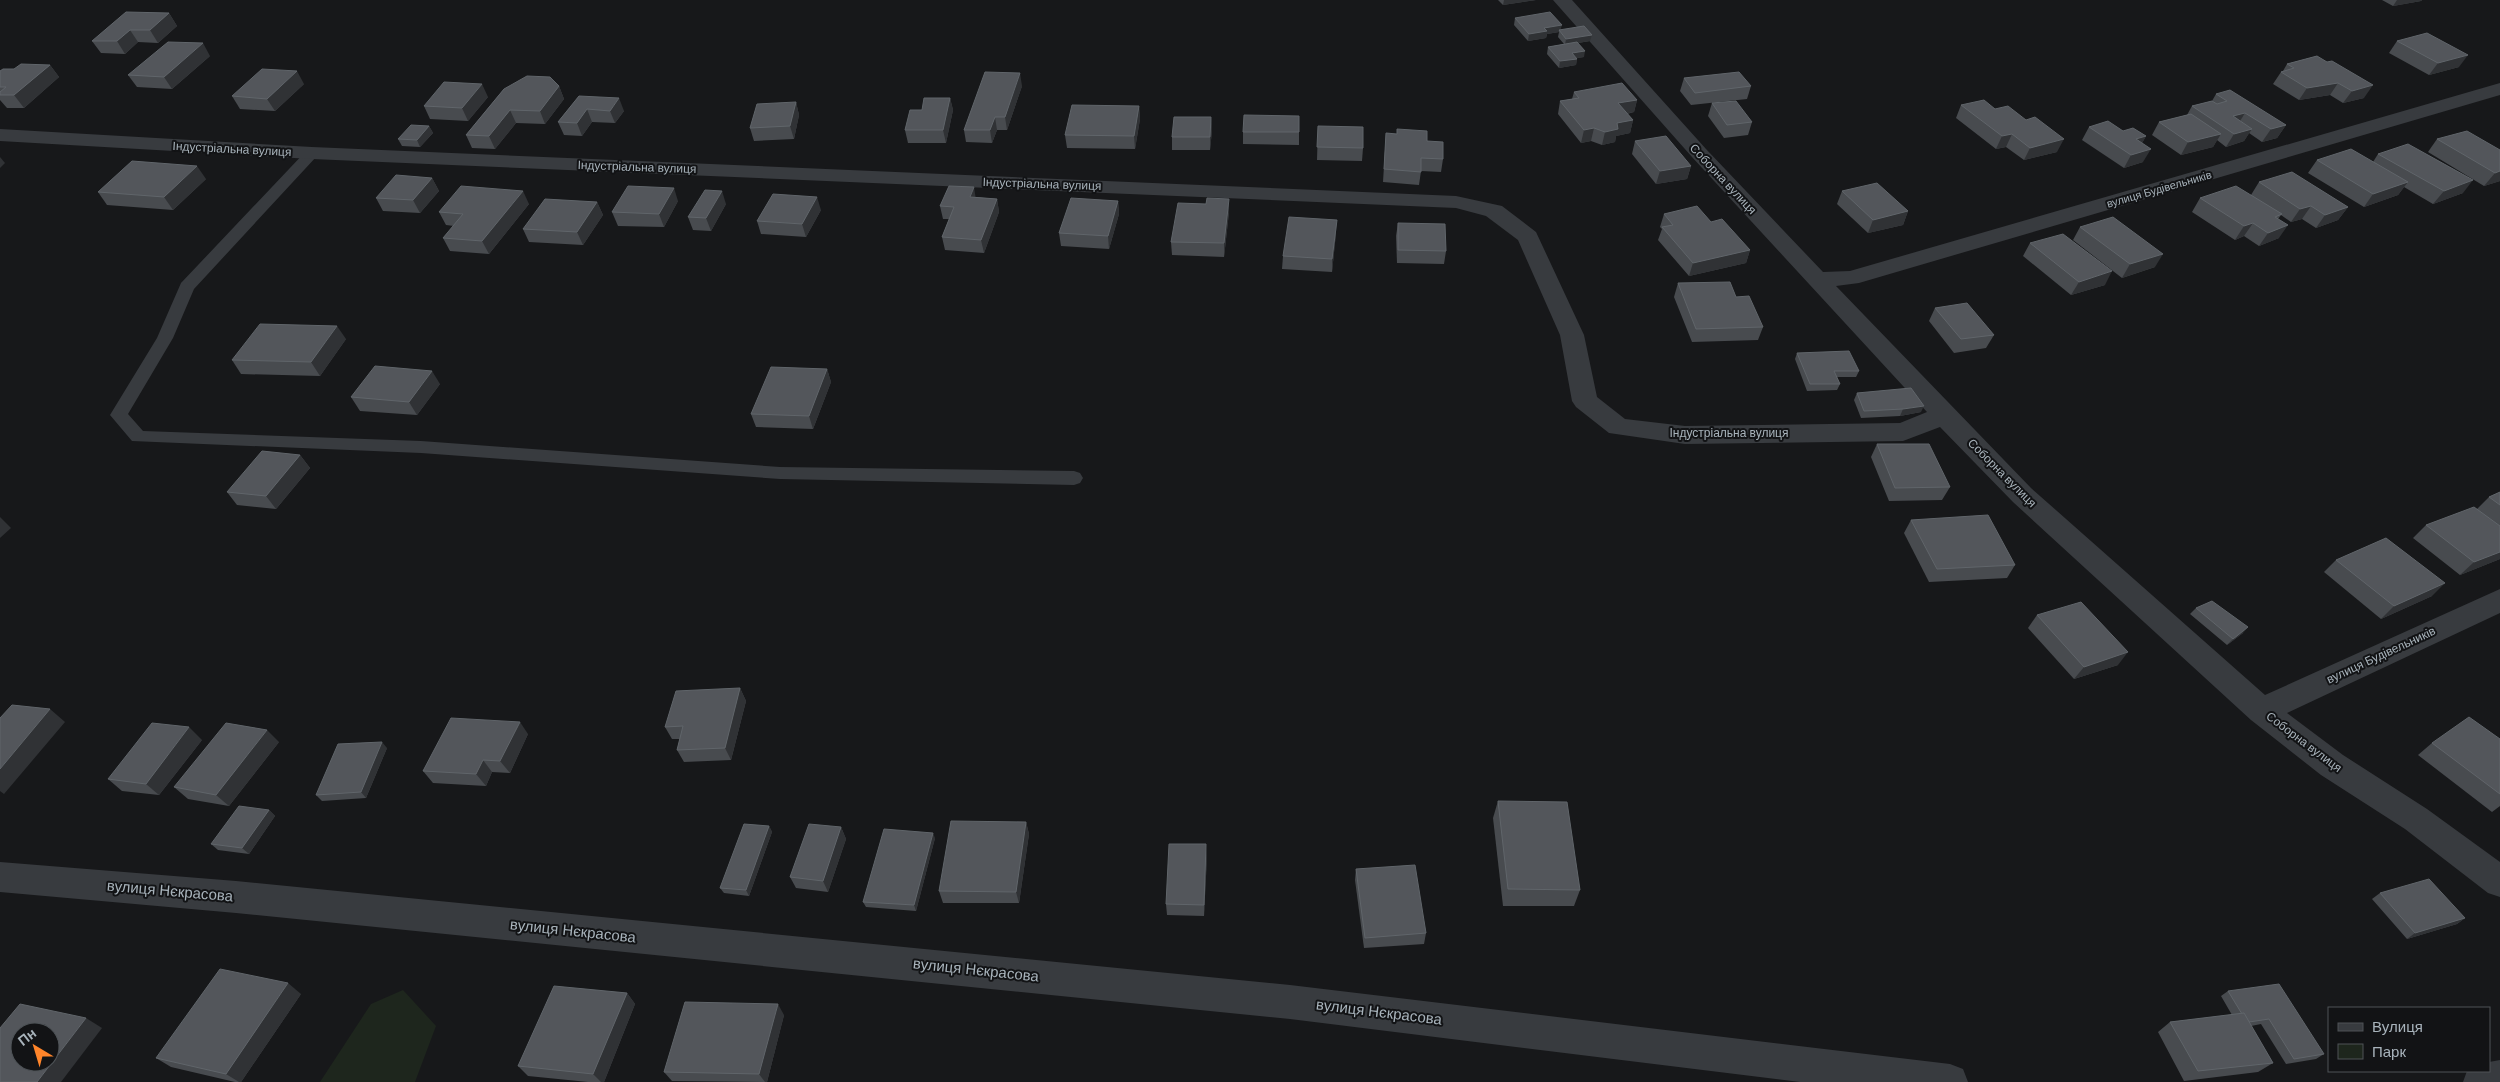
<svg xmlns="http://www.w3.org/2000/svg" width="2500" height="1082" viewBox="0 0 2500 1082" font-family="'DM Sans',sans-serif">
	<rect width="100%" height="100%" fill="#17181a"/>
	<path fill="#1e261d" d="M403,990L436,1026L415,1082H320L371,1004Z"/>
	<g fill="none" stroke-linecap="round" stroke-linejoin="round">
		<path fill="#383b3f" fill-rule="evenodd" d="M312,149L319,153L317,156L194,289L173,338L128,414L143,431L421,441L780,467L1074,471L1080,473L1083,478L1080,483L1074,485L780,479L421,453L132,441L110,415L157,338L181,283L307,150Z"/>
		<g fill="#383b3f" fill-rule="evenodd">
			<path d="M1553,0H1572L1706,149L1823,272L1850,271L2500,83V95L1859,283L1836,286L2031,488L2265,695L2500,589V613L2287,713L2343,755L2427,809L2500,862V897L2488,893L2405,829L2321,775L2251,720L2013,502L1940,427L1903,441L1685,444L1609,433L1576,407L1572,401L1560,335L1518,240L1486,216L1456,208L312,159L0,141V129L312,147L1456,196L1502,206L1536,232L1584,335L1597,397L1625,419L1685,426L1900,423L1927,412L1692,157Z"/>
			<path d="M0,862L236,881L1290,985L1950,1064L1963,1069L1968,1082H1800L1290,1019L236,913L0,892Z"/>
			<path d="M2500,1060V1082H2463L2467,1071H2489V1062Z"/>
		</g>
	</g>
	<g fill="#484b4f">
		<path d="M1498,0H1536L1503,5Z"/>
		<path d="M2382,0H2422L2421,1L2393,6Z"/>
		<path d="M169,13L177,26L158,43L138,42L125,54L101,53L92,41Z"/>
		<path d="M1515,18L1561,30L1590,41L1578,43L1584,57L1577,58L1576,65L1559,68L1547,54L1548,47L1564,44L1558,37L1559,32L1547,34L1546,38L1528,41L1514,25Z"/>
		<path d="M2397,41L2459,67L2429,75L2389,53Z"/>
		<path d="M210,56L172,89L137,87L128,75Z"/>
		<path d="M2317,56L2364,98L2343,103L2330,95L2299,100L2273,84L2281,72L2283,71L2287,64Z"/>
		<path d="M50,65L59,77L24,108H7L0,100V71Z"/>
		<path d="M1684,78L1751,86L1747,99L1691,105L1680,91Z"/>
		<path d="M304,84L275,111L240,109L232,96Z"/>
		<path d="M559,86L564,99L545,124L516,123L495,149L472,148L466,135L504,89Z"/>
		<path d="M1022,86L1007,130H997L992,143L966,142L964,130Z"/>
		<path d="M1574,92L1637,100L1634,112L1627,114L1633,120L1630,133L1616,136L1615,142L1602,145L1591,141L1581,143L1558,114L1560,101L1572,99Z"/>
		<path d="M2216,94L2286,125L2277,138L2262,142L2249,133L2244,141L2226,147L2217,140L2213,147L2181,155L2152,135L2159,122L2187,115L2192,106L2212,101Z"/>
		<path d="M579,96L624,111L615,123L592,122L582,136L564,135L558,122Z"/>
		<path d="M488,97L468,121L430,119L424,106Z"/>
		<path d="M950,98L953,110L946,143H908L905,130L922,110Z"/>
		<path d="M796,102L799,115L794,139L754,141L750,128Z"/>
		<path d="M1712,103L1752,122L1748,135L1724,138L1708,116Z"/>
		<path d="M1961,105L1995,109L2057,152L2024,160L2006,147L1996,149L1956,118Z"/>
		<path d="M1139,106L1140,119L1135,149L1067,148L1065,135Z"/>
		<path d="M1211,117L1212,130L1210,150H1172V137Z"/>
		<path d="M429,126L433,133L420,147L402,146L398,139Z"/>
		<path d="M1318,126L1363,148L1362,161L1317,160Z"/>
		<path d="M2089,127L2123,131L2146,136L2142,143L2143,162L2124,168L2082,140Z"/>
		<path d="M1243,132H1299V145L1243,144Z"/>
		<path d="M1386,133L1427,141L1443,159L1441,172L1421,171L1419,185L1383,182Z"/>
		<path d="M2437,139L2500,150V181L2484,186L2428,152Z"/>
		<path d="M1635,141L1691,166L1687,179L1656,184L1632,154Z"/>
		<path d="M2378,154L2463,193L2433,204L2404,187L2398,195L2364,207L2308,173L2317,160L2373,162Z"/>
		<path d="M432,178L439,191L420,213L383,211L376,198Z"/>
		<path d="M206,179L173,210L107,205L98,192Z"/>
		<path d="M2259,182L2348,207L2338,220L2316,228L2302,219L2291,222L2281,215L2278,219L2279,238L2259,246L2244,236L2235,240L2192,212L2200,198L2251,195Z"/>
		<path d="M1842,191L1908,211L1903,225L1868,233L1837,204Z"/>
		<path d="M976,197L997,199L999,212L984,253L945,250L942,237L949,219H943L940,206Z"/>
		<path d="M678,201L664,227L618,226L612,212Z"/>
		<path d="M1118,201L1119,214L1109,249L1061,246L1059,233Z"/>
		<path d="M597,202L603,215L583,245L529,242L523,229Z"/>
		<path d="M529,204L489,254L450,251L443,238L454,226L446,225L439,212Z"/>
		<path d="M726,204L711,231L693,230L688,217Z"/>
		<path d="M821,210L806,237L761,234L757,221Z"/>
		<path d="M1229,212L1224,257L1172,255L1171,242Z"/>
		<path d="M1664,214L1711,222L1750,250L1746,263L1689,276L1658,240L1662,229L1660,227Z"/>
		<path d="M1398,223L1446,251L1444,264L1397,263L1396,236Z"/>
		<path d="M2080,227L2155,267L2122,278L2073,240Z"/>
		<path d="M1336,233L1332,272L1282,269L1283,256Z"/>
		<path d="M2030,243L2105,285L2071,295L2023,256Z"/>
		<path d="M1678,283L1736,297L1763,327L1758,340L1692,342L1674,297Z"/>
		<path d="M1935,308L1994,335L1986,348L1954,353L1929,321Z"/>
		<path d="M346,339L320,376L241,374L232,360Z"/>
		<path d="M1797,353L1859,371L1856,377H1837L1840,384L1837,390L1807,391L1795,359Z"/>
		<path d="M827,369L831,382L813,429L756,427L751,414Z"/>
		<path d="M440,384L417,415L360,411L351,397Z"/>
		<path d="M1857,393L1921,412L1900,416L1861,418L1854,400Z"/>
		<path d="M1877,444L1950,487L1942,500L1889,501L1871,457Z"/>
		<path d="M300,455L310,468L276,509L237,505L227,492Z"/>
		<path d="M2500,492V559L2460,575L2413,538L2426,525L2477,509L2489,497Z"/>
		<path d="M1911,520L2015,565L2007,578L1929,582L1904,533Z"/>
		<path d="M2336,560L2432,596L2381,619L2324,572Z"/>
		<path d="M2196,608L2243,633L2227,645L2190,614Z"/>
		<path d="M2037,615L2118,665L2074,679L2028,628Z"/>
		<path d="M740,688L746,701L731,760L684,762L677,750L680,739H672L665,727Z"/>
		<path d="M528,734L510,773L492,772L486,786L433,783L423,771Z"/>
		<path d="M2500,739V806L2492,812L2418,755L2432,743Z"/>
		<path d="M202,740L159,795L122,791L108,779Z"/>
		<path d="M279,742L229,806L188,799L174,787Z"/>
		<path d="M387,748L366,798L322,801L316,795Z"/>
		<path d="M1498,801L1580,890L1574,906H1503L1493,818Z"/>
		<path d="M269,810L275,816L249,854L218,850L211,844Z"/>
		<path d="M1026,822L1029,834L1019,903H943L939,891Z"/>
		<path d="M769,826L772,832L749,896L724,893L720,888Z"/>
		<path d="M841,827L846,839L828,892L796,888L790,877Z"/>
		<path d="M935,838L916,911L866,907L863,902Z"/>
		<path d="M1207,856L1204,916L1167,915L1166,904Z"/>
		<path d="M1356,869L1426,933L1424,944L1364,948L1355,880Z"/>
		<path d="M2380,893L2465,918L2457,924L2407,939L2372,899Z"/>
		<path d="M2228,991L2324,1054L2316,1059L2286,1064L2261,1024L2251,1026L2273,1063L2258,1072L2184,1081L2158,1032L2170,1022L2232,1015L2221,996Z"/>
		<path d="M627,993L635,1004L604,1082H588L528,1076L518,1066Z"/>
		<path d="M301,994L241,1082H235L171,1067L156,1058Z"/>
		<path d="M784,1015L767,1082L672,1081L664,1072Z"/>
	</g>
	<g fill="#303235">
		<path d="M1504,0H1536L1503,5Z"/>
		<path d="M2397,0H2422L2421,1L2393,6Z"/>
		<path d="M169,13L177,26L158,43L150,30Z"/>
		<path d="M1562,25L1560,31L1559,30V32L1547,34L1546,38L1528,41L1529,34L1544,28Z"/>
		<path d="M130,30L138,42L125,54L117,41Z"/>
		<path d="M1592,35L1590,41L1565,45L1566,39Z"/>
		<path d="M203,43L210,56L172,89L164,77Z"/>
		<path d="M1585,51L1584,57L1571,59L1572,53Z"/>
		<path d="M2468,55L2459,67L2429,75L2438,63Z"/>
		<path d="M1577,59L1576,65L1559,68L1560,61Z"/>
		<path d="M50,65L59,77L24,108L14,95Z"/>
		<path d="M297,71L304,84L275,111L267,99Z"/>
		<path d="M1020,73L1022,86L1007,130L1005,117Z"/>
		<path d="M2338,83L2330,95L2299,100L2307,88Z"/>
		<path d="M482,84L488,97L468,121L462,108Z"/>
		<path d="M2373,85L2364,98L2343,103L2352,91Z"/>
		<path d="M559,86L564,99L545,124L540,111Z"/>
		<path d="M619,98L624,111L615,123L610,111Z"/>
		<path d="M950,98L953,110L946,143L943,130Z"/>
		<path d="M1637,100L1634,112L1615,116L1618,103Z"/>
		<path d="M796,102L799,115L794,139L790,126Z"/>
		<path d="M1139,106L1140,119L1135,149L1134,136Z"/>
		<path d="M587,109L592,122L582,136L577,123Z"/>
		<path d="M510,110L516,123L495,149L489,136Z"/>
		<path d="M2245,113L2237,126L2233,116Z"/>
		<path d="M995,117L997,130L992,143L990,130Z"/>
		<path d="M1211,117L1212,130L1210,150V137Z"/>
		<path d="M1633,120L1630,133L1616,136L1615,142L1602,145L1605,132L1617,123Z"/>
		<path d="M2286,125L2277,138L2262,142L2271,129Z"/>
		<path d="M429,126L433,133L420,147L417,140Z"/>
		<path d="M1594,128L1591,141L1581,143L1584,130Z"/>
		<path d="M2252,129L2244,141L2226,147L2234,134Z"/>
		<path d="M2012,134L2006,147L1996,149L2002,136Z"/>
		<path d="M2221,134L2213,147L2181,155L2188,142Z"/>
		<path d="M2146,136L2139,149L2136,139Z"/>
		<path d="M2064,139L2057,152L2024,160L2030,148Z"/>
		<path d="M2151,149L2143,162L2124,168L2131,155Z"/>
		<path d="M0,157L5,163L0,168Z"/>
		<path d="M197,166L206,179L173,210L164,197Z"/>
		<path d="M1691,166L1687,179L1656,184L1660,171Z"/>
		<path d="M2500,171V181L2484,186L2495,173Z"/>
		<path d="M432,178L439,191L420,213L413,200Z"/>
		<path d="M2473,180L2463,193L2433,204L2444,191Z"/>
		<path d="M2408,182L2398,195L2364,207L2373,194Z"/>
		<path d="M974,187L976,200L970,197Z"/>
		<path d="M674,188L678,201L664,227L659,214Z"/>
		<path d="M523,191L529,204L489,254L482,241Z"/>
		<path d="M722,191L726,204L711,231L706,218Z"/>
		<path d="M817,197L821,210L806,237L802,224Z"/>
		<path d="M997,199L999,212L984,253L981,240Z"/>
		<path d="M1229,199V212L1224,257V243Z"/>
		<path d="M1118,201L1119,214L1109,249L1108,236Z"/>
		<path d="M597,202L603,215L583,245L577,232Z"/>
		<path d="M2311,206L2302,219L2291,222L2300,209Z"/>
		<path d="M2348,207L2338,220L2316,228L2325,215Z"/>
		<path d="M1908,211L1903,225L1868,233L1873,220Z"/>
		<path d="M1337,220L1336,233L1332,272V259Z"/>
		<path d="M2253,223L2244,236L2235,240L2244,226Z"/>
		<path d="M2288,225L2279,238L2259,246L2268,233Z"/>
		<path d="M1750,250L1746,263L1689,276L1693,263Z"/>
		<path d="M2163,254L2155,267L2122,278L2130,264Z"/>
		<path d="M2112,271L2105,285L2071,295L2079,282Z"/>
		<path d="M337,326L346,339L320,376L311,362Z"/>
		<path d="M827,369L831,382L813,429L809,416Z"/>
		<path d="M432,371L440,384L417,415L409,402Z"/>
		<path d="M1924,406L1921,412L1900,416L1903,409Z"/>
		<path d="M300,455L310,468L276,509L266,496Z"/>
		<path d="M0,517L11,528L0,538Z"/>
		<path d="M2500,552V559L2460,575L2474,562Z"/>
		<path d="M2445,583L2432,596L2381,619L2394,606Z"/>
		<path d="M2248,627L2243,633L2227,645L2233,639Z"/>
		<path d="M2128,652L2118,665L2074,679L2084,667Z"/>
		<path d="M740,688L746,701L731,760L725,748Z"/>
		<path d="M50,709L65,722L4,794L0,791V769Z"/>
		<path d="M520,722L528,734L510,773L500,761Z"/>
		<path d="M189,727L202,740L159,795L146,784Z"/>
		<path d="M267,730L279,742L229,806L216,795Z"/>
		<path d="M382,742L387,748L366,798L361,792Z"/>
		<path d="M483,760L492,772L486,786L476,774Z"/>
		<path d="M269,810L275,816L249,854L242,848Z"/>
		<path d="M1026,822L1029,834L1019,903L1016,892Z"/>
		<path d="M769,826L772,832L749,896L746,890Z"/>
		<path d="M841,827L846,839L828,892L823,881Z"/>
		<path d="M933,833L935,838L916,911L914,905Z"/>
		<path d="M1206,844L1207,856L1204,916V905Z"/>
		<path d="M2465,918L2457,924L2407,939L2415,933Z"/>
		<path d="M288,983L301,994L241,1082H239L226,1074Z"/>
		<path d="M627,993L635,1004L604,1082H601L593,1074Z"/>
		<path d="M778,1004L784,1015L767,1082H765L759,1074Z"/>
		<path d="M86,1018L102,1028L61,1082H37Z"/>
	</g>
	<g fill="#53565b" stroke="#60656a" fill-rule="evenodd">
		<path d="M126,12L169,13L150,30H130L117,41H92Z"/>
		<path d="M1550,12L1562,25L1544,28L1547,31L1529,34L1515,18Z"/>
		<path d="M1584,26L1592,35L1566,39L1559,30Z"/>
		<path d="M2427,33L2468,55L2438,63L2397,41Z"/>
		<path d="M168,42L203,43L164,77L128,75Z"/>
		<path d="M1577,42L1585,51L1572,53L1577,59L1560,61L1548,47Z"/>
		<path d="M2317,56L2327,62L2332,61L2373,85L2352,91L2338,83L2307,88L2281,72L2294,68L2287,64Z"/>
		<path d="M21,64L50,65L14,95H0V92L6,87H0V71L3,69H14Z"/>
		<path d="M262,69L297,71L267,99L232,96Z"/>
		<path d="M985,72L1020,73L1005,117H995L990,130H964Z"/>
		<path d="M1739,72L1751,86L1695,93L1684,78Z"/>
		<path d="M527,76L550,77L559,86L540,111L510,110L489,136L466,135L504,89Z"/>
		<path d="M444,82L482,84L462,108L424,106Z"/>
		<path d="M1622,83L1637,100L1618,103L1633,120L1617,123L1618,129L1605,132L1594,128L1584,130L1560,101L1579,98L1574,92Z"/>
		<path d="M2230,90L2286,125L2271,129L2245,113L2233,116L2252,129L2234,134L2192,106L2212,101L2217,104L2227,101L2216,94Z"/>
		<path d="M579,96L619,98L610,111L587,109L577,123L558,122Z"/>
		<path d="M924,98H950L943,130H905L910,110H922Z"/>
		<path d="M1984,100L1995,109L2008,106L2026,120L2035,117L2064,139L2030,148L2012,134L2002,136L1961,105Z"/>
		<path d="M1736,101L1752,122L1727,125L1712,103Z"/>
		<path d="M796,102L790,126L750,128L757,104Z"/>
		<path d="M1072,105L1139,106L1134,136L1065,135Z"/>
		<path d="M2191,114L2221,134L2188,142L2159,122Z"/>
		<path d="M1244,115L1299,116V132H1243Z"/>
		<path d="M1174,117H1211L1210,137H1172Z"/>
		<path d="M2108,121L2123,131L2133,128L2146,136L2136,139L2151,149L2131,155L2089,127Z"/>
		<path d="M411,125L429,126L417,140L398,139Z"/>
		<path d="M1318,126L1363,127V148L1317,147Z"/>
		<path d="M1397,129L1427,131V141L1443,142V159L1421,158V172L1384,169L1386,133L1397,134Z"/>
		<path d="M2467,131L2500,150V171L2495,173L2437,139Z"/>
		<path d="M1666,136L1691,166L1660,171L1635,141Z"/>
		<path d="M2408,144L2473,180L2444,191L2378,154Z"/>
		<path d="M2351,149L2408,182L2373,194L2317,160Z"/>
		<path d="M132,161L197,166L164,197L98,192Z"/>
		<path d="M2292,172L2348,207L2325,215L2311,206L2300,209L2259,182Z"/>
		<path d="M396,175L432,178L413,200L376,198Z"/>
		<path d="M1877,183L1908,211L1873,220L1842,191Z"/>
		<path d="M461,186L523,191L482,241L443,238L463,214L439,212Z"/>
		<path d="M628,186L674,188L659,214L612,212Z"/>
		<path d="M949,186L974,187L970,197L997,199L981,240L942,237L954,207L940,206Z"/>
		<path d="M2236,186L2282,214L2275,217L2288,225L2268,233L2253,223L2244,226L2200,198Z"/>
		<path d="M705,190L722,191L706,218L688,217Z"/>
		<path d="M773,194L817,197L802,224L757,221Z"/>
		<path d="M1071,198L1118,201L1108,236L1059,233Z"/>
		<path d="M1207,198L1229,199L1224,243L1171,242L1178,203L1206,204Z"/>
		<path d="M545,199L597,202L577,232L523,229Z"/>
		<path d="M1697,206L1711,222L1722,219L1750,250L1693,263L1662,227L1673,225L1664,214Z"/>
		<path d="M1289,217L1337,220L1332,259L1283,256Z"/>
		<path d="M2113,217L2163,254L2130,264L2080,227Z"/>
		<path d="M1398,223L1445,224L1446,251L1398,250Z"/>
		<path d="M2063,234L2112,271L2079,282L2030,243Z"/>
		<path d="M1730,282L1736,297L1749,296L1763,327L1696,329L1678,283Z"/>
		<path d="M1967,303L1994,335L1961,339L1935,308Z"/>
		<path d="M260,324L337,326L311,362L232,360Z"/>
		<path d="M1849,351L1859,371H1834L1840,384H1810L1797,353Z"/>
		<path d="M375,366L432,371L409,402L351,397Z"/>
		<path d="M771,367L827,369L809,416L751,414Z"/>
		<path d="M1911,388L1924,406L1903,409L1864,411L1857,393Z"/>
		<path d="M1877,444H1929L1950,487L1895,488Z"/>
		<path d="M262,451L300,455L266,496L227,492Z"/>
		<path d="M2500,492V505L2489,497Z"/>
		<path d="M2474,507L2500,526V552L2474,562L2426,525Z"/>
		<path d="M1988,515L2015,565L1937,569L1911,520Z"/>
		<path d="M2386,538L2445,583L2394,606L2336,560Z"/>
		<path d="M2212,601L2248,627L2233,639L2196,608Z"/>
		<path d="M2081,602L2128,652L2084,667L2037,615Z"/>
		<path d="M740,688L725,748L677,750L683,726L665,727L676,691Z"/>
		<path d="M12,705L50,709L0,769V718Z"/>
		<path d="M2469,717L2500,739V794L2432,743Z"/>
		<path d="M451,718L520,722L500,761L483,760L476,774L423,771Z"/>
		<path d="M152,723L189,727L146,784L108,779Z"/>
		<path d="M226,723L267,730L216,795L174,787Z"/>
		<path d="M382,742L361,792L316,795L338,744Z"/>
		<path d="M1498,801L1567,802L1580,890L1508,889Z"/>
		<path d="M239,806L269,810L242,848L211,844Z"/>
		<path d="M951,821L1026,822L1016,892L939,891Z"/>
		<path d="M744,824L769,826L746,890L720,888Z"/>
		<path d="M809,824L841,827L823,881L790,877Z"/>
		<path d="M884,829L933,833L914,905L863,902Z"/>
		<path d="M1169,844H1206L1204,905L1166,904Z"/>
		<path d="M1415,865L1426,933L1365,938L1356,869Z"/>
		<path d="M2429,879L2465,918L2415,933L2380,893Z"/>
		<path d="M220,969L288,983L226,1074L156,1058Z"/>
		<path d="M2279,984L2324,1054L2294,1059L2269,1019L2249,1022L2244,1013L2242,1014L2228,991Z"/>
		<path d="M554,986L627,993L593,1074L518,1066Z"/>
		<path d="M685,1002L778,1004L759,1074L664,1072Z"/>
		<path d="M20,1004L86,1018L37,1082H0V1028ZM20,1032H50V1062H20Z"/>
		<path d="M2244,1013L2273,1063L2198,1071L2170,1022Z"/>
	</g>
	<g text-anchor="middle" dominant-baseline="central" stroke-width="4" stroke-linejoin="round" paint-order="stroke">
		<g font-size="11" fill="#a8b3bb" stroke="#121315">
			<text transform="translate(2159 189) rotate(-16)">вулиця Будівельників</text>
		</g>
		<g font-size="12" fill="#a8b3bb" stroke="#121315">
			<text transform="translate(232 149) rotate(3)">Індустріальна вулиця</text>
			<text transform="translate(637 167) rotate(2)">Індустріальна вулиця</text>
			<text transform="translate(1723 179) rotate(47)">Соборна вулиця</text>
			<text transform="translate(1042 184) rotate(2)">Індустріальна вулиця</text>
			<text x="1729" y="433">Індустріальна вулиця</text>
			<text transform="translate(2002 473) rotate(45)">Соборна вулиця</text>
			<text transform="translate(2381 655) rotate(-25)">вулиця Будівельників</text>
			<text transform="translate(2304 742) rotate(37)">Соборна вулиця</text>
		</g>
		<g font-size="15" fill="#a8b3bb" stroke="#121315">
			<text transform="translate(170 891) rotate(5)">вулиця Нєкрасова</text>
			<text transform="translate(573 931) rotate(6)">вулиця Нєкрасова</text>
			<text transform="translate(976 970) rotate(6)">вулиця Нєкрасова</text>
			<text transform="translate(1379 1012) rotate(7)">вулиця Нєкрасова</text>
		</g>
	</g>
	<rect x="2328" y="1007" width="162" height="65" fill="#121315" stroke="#4e5357"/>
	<rect x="2338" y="1023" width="25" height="8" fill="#383b3f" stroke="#4e5357"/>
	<text x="2372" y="1032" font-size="15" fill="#a8b3bb">Вулиця</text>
	<rect x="2338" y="1044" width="25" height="15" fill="#1e261d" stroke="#4e5357"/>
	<text x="2372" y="1057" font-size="15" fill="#a8b3bb">Парк</text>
	<g transform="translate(35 1047) rotate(322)"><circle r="24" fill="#121315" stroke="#4e5357"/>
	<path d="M0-4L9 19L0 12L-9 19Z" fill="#ff852a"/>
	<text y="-8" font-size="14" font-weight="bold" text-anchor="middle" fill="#a8b3bb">Пн</text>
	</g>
</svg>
